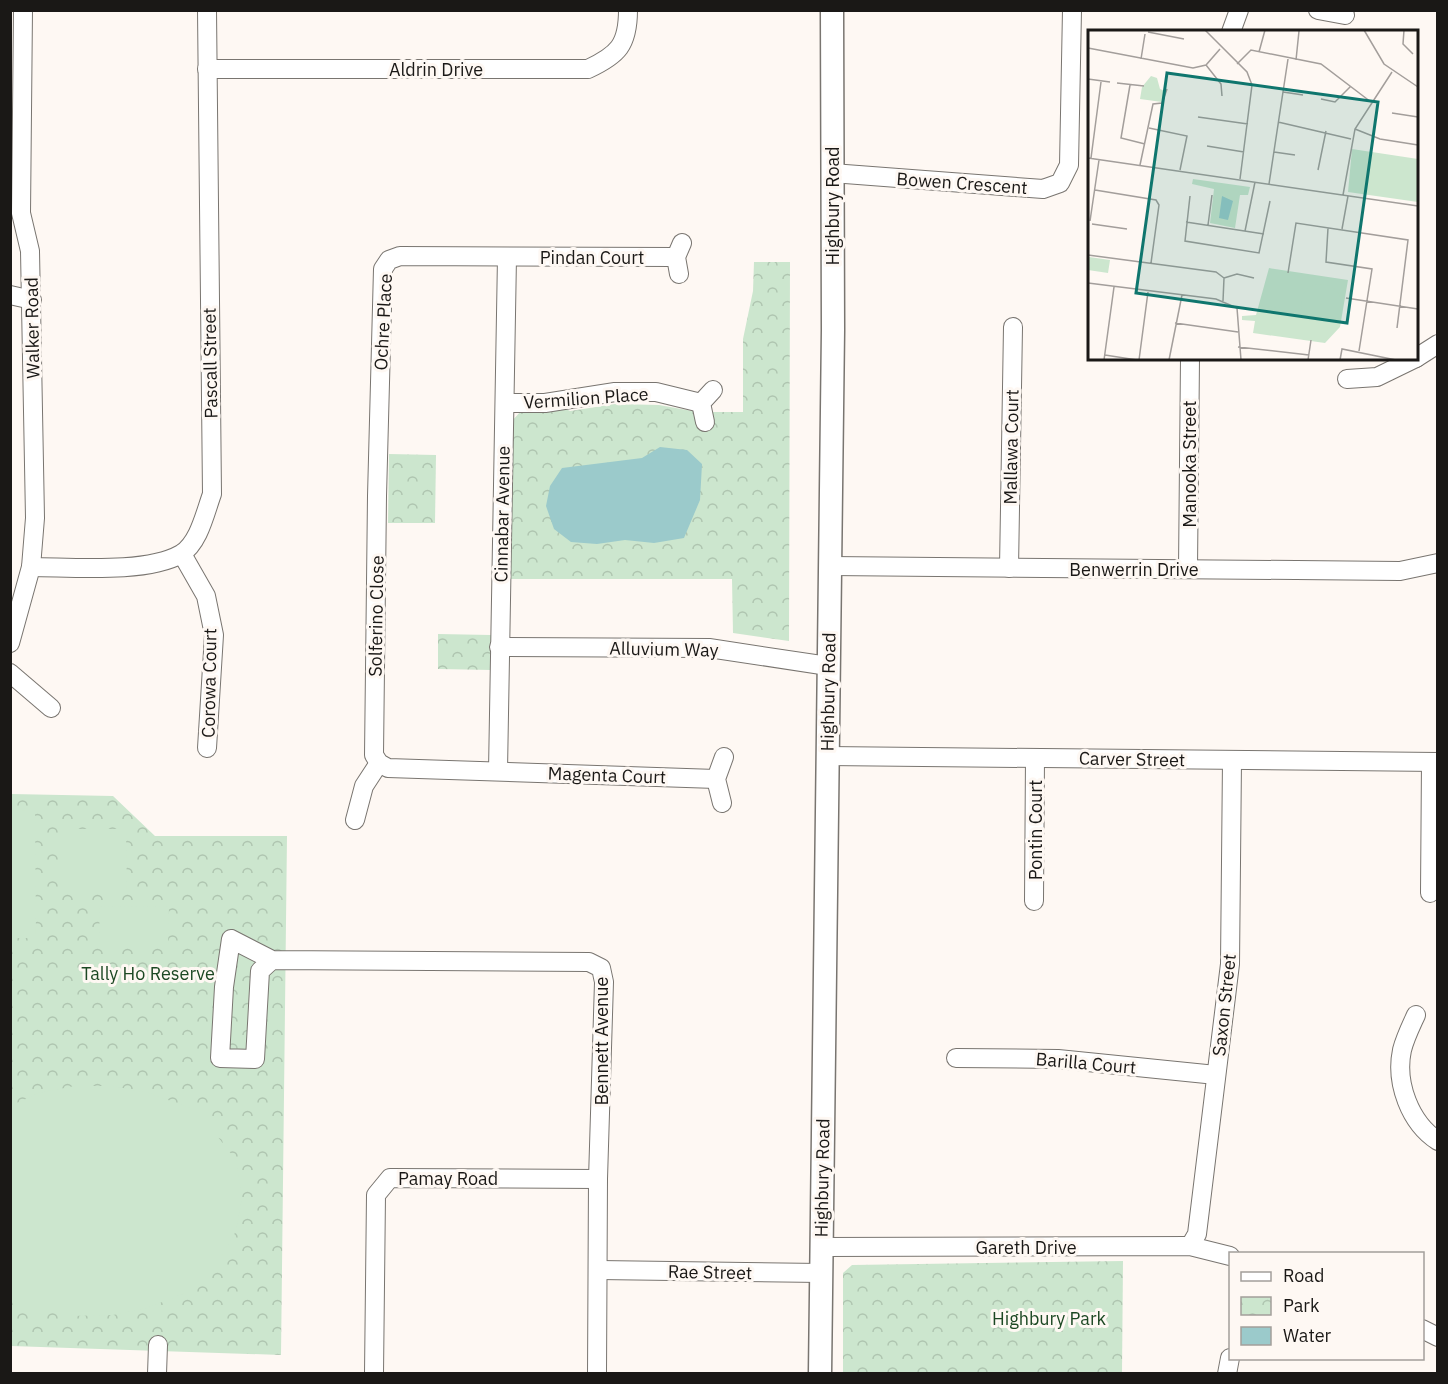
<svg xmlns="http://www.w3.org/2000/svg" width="1448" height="1384" viewBox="0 0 1448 1384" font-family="'IBM Plex Sans',sans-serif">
	<defs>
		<pattern id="park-crowns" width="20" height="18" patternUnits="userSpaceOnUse" patternTransform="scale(1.5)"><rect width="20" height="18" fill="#cce6ce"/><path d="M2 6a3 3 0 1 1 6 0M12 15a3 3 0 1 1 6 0" fill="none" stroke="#afc5b0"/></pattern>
	</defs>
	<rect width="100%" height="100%" fill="#fef8f3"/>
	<g fill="url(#park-crowns)">
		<path d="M754,262H790L789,641L733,633L732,579H510L512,421L521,411L562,407L570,411L615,404L659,405L698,412H743V339L753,291Z"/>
		<path d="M389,454L436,455L435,523H388Z"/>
		<path d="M438,634L491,635V670L438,669Z"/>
		<path d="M11,794L113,796L155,836H287L281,1355L11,1346Z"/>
		<path d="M1123,1261L1122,1373H843V1273L852,1265Z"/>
	</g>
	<g fill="#cce6ce">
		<path d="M11,810L35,811L36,938H11Z"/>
		<path d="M58,829H126L127,891H58Z"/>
		<path d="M99,906L169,907L168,947H100Z"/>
		<path d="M75,1086H113L149,1093L190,1108L214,1132L236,1160L242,1198L236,1231L219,1261L185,1293L147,1308L113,1315L69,1316L25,1305L11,1295V1106L38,1093Z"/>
	</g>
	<path fill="#9bcacb" d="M660,447L687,450L702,464L700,500L684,538L654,543L625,540L597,544L571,542L554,529L546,506L550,486L562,468L642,458Z"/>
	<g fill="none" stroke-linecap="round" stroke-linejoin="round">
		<defs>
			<g id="minor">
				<path d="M1318,10L1345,15"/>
				<path d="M1231,32L1239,10"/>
				<path d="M207,69H588C618,55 628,45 628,10"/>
				<path d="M832,173L1043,189L1060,183L1069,165L1072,10"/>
				<path d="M676,257L400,256L389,260L383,269L377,496L374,755L379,763L388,768L716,779"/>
				<path d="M679,274L676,257L682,243"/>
				<path d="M10,295L32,300"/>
				<path d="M1416,358L1438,344"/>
				<path d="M1347,379L1377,377L1416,358"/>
				<path d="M505,403H545L615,392H656L701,403"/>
				<path d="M705,422L701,403L713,390"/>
				<path d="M182,554L206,596L214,635L207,748"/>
				<path d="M830,566L1400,571L1438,563"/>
				<path d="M31,567C71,567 146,574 181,554C199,543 205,513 212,494L207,10"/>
				<path d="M1009,568L1013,327"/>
				<path d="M1188,569L1190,358"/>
				<path d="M10,643L31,567L35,518L30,251L21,213L23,10"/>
				<path d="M499,647L709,648L828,666"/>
				<path d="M10,673L51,708"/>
				<path d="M827,756L1438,762"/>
				<path d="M498,771L507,257"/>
				<path d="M722,803L716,779L724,757"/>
				<path d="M355,820L364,786L379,763"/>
				<path d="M1430,893L1431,762"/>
				<path d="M1034,901L1035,758"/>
				<path d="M272,960L260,971L255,1059L220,1058L224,987L231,939L272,960L589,962L601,968L604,982L598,1179L597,1374"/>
				<path d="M1416,1015C1411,1026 1405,1038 1402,1050C1395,1083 1410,1123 1438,1141"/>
				<path d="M956,1058L1058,1059L1216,1075"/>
				<path d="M1190,1246L1197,1234L1230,964L1232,760"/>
				<path d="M821,1247L1190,1246L1230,1256"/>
				<path d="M599,1270L821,1273"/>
				<path d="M1422,1329L1438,1337"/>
				<path d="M157,1374L158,1345"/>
				<path d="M374,1374L376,1195L390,1178L598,1179"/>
				<path d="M1227,1374L1230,1358"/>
			</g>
			<path id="major" d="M820,1374L833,330L832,10"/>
		</defs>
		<use href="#minor" stroke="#797570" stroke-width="20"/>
		<use href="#major" stroke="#797570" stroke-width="25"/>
		<use href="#minor" stroke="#fff" stroke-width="18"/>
		<use href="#major" stroke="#fff" stroke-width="22"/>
	</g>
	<g text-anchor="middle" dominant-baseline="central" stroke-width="6" stroke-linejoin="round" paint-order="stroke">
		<g font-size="18" fill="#1a1816" stroke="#fef8f3">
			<text x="436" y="69">Aldrin Drive</text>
			<text transform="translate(962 183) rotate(4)">Bowen Crescent</text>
			<text transform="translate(832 206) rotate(-90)">Highbury Road</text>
			<text x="592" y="257">Pindan Court</text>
			<text transform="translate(383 322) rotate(-87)">Ochre Place</text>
			<text transform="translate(32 328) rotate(-91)">Walker Road</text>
			<text transform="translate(210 363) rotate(-91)">Pascall Street</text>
			<text transform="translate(586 398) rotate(-4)">Vermilion Place</text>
			<text transform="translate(1011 447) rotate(-89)">Mallawa Court</text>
			<text transform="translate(1189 464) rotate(-90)">Manooka Street</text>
			<text transform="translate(502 514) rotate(-89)">Cinnabar Avenue</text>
			<text x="1134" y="569">Benwerrin Drive</text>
			<text transform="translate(376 616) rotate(-89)">Solferino Close</text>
			<text transform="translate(664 649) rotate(1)">Alluvium Way</text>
			<text transform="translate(209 683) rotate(-89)">Corowa Court</text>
			<text transform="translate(828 692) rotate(-89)">Highbury Road</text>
			<text transform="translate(1132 759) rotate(1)">Carver Street</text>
			<text transform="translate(607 775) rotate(2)">Magenta Court</text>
			<text transform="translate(1035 830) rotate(-90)">Pontin Court</text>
			<text transform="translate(1224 1005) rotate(-84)">Saxon Street</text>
			<text transform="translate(601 1041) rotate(-90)">Bennett Avenue</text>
			<text transform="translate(1086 1063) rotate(5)">Barilla Court</text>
			<text x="448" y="1178">Pamay Road</text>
			<text transform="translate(822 1178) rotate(-89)">Highbury Road</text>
			<text x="1026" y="1247">Gareth Drive</text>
			<text transform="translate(710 1272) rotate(1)">Rae Street</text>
		</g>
		<g font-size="18" fill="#1c4823" stroke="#fef8f3">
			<text x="148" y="973">Tally Ho Reserve</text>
			<text x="1049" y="1318">Highbury Park</text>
		</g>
	</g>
	<g transform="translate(1088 30)">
		<rect width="330" height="330" fill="#fef8f3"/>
		<path d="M63,46L69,48L72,59L77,61L74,72L52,69L54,57ZM264,119L330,129V172L260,162ZM105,149L162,157L160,165H152L147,198L122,193L126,159L104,154ZM1,227L22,230L20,243L0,240ZM181,238L260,250L252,297L237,313L165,303L167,291L154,290V286L168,285Z" fill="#cce6ce"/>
		<path d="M213 274a20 20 0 1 1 40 0a20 20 0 1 1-40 0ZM172,275L192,278L190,289L170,286Z" fill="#cce6ce"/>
		<path d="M134,166L145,171L140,190L131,188Z" fill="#9bcacb"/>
		<path fill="none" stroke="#a39e9b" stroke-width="1.5" d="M117,0L159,42L164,55L152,149M276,0L296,34L330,57M316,0L315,14L325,24M60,2L96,9M0,18L105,38L118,35L132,19M171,22L177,0M53,29L57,4M208,30L211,1M149,34L163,20L233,34L283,72M118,35L133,54L134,66M0,49L22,52M29,53L56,56M42,55L33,108L57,114M195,62L215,65M233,69L247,72L263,56M304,83L330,87M110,87L160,94M190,92L263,109M61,98L99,106L92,140M267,99L292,109L330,115M119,116L156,122M186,122L207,125M0,128L330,176M3,128L13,52M52,135L65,74L74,73L79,59M230,140L238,101M181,154L200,29M7,160L68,170L71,175L63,233M255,165L267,99L304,42M102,166L97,211L171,223L182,171M2,191L11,130M98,192L176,204M4,194L39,199M120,195L124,165M240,198L238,232L284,239L271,321M254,199L260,166M157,201L167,152M0,225L128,242L136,248L135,271M200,243L208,193L320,210L309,298M136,248L149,244L166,248M0,253L128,269L149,278M258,268L330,279M149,278L153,330M87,293L150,302M150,317L221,325M17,325L49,330M16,330L26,257M51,330L60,262M81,330L94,265M220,330L223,310M252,330L254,319L308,330"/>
		<path fill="#0f766e" fill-opacity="0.15" stroke="#0f766e" stroke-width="3" d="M79,43L290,72L259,293L48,263Z"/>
		<rect width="330" height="330" fill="none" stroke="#1a1816" stroke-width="3"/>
	</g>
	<rect width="1448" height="1384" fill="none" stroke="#1a1816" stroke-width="24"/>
	<rect x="1229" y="1252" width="195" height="108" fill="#fef8f3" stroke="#a39e9b" stroke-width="1.5"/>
	<rect x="1241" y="1272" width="30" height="9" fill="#ffffff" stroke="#a39e9b" stroke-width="1.5"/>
	<text x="1283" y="1282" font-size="18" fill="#1a1816">Road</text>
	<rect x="1241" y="1297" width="30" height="18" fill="url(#park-crowns)" stroke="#a39e9b" stroke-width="1.5"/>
	<text x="1283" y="1312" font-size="18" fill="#1a1816">Park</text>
	<rect x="1241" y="1327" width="30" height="18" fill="#9bcacb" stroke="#a39e9b" stroke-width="1.5"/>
	<text x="1283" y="1342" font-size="18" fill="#1a1816">Water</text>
</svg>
